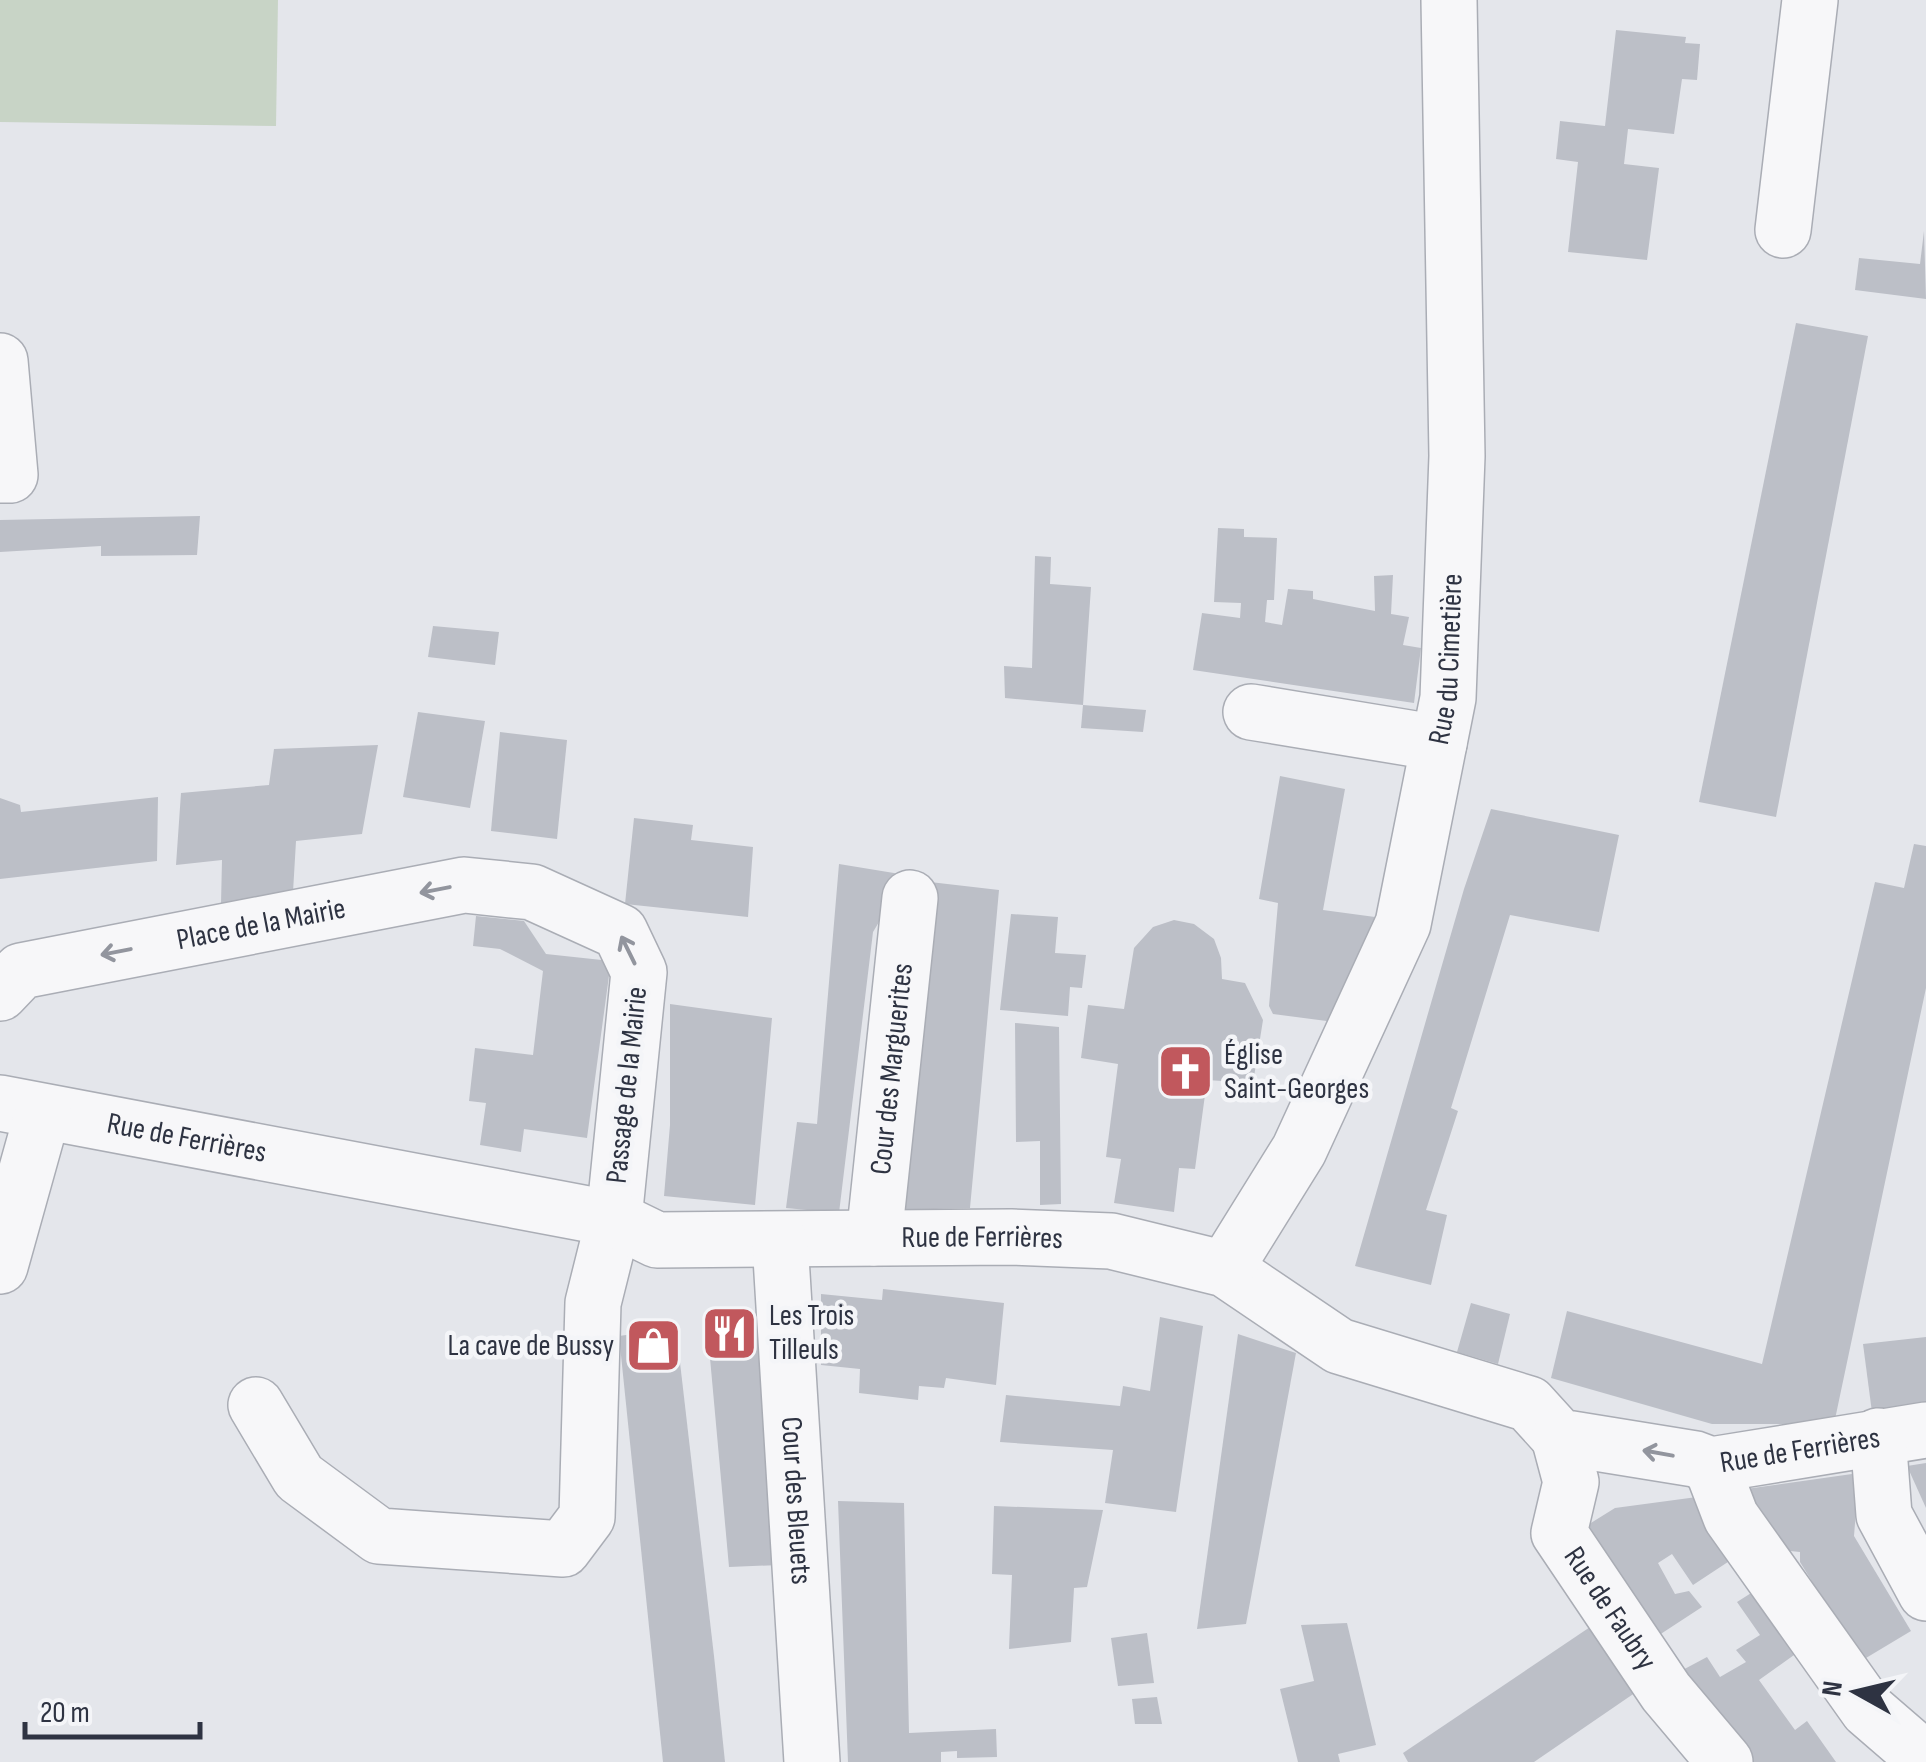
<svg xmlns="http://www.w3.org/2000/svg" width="1926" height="1762" viewBox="0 0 1926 1762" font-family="'Sofia Sans Condensed',sans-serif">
	<rect width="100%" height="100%" fill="#e4e6eb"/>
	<path fill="#c8d4c6" d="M0,0H278L276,126L0,122Z"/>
	<g fill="#bcbfc7">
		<path d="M1616,30L1686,37L1685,43L1700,44L1697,80L1682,79L1674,134L1628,129L1624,164L1659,168L1647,260L1568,252L1578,162L1556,159L1560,121L1605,126Z"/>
		<path d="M1924,231L1926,299L1855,290L1859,258L1920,264Z"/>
		<path d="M1796,323L1868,336L1776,817L1699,802Z"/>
		<path d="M200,516L197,555L101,556V546L0,552V520Z"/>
		<path d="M1218,528L1244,529V537L1277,538L1274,600H1267L1265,622L1282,625L1288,589L1313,591V599L1375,611L1374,576L1393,575L1391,614L1409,617L1403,645L1421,648L1414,703L1193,670L1202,613L1240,618L1241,603L1214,602Z"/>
		<path d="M1035,556L1051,557L1050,584L1091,587L1083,705L1005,698L1004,666L1032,668Z"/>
		<path d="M433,626L499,632L495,665L428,657Z"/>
		<path d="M1083,705L1146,710L1143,732L1081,728Z"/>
		<path d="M418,712L485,721L470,808L403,797Z"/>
		<path d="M500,732L567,740L557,839L491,831Z"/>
		<path d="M378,745L362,834L296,841L293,892L221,904L222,860L176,865L181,793L269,785L274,749Z"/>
		<path d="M1280,776L1345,789L1323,910L1375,917L1342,1023L1273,1014L1269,1006L1278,903L1259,899Z"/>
		<path d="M158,797L157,861L0,879V798L20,805L21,812Z"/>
		<path d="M1491,809L1619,835L1599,932L1510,915L1451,1108L1458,1111L1426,1210L1447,1215L1431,1285L1355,1266L1464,889Z"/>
		<path d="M634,818L693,825L691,840L753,847L748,917L625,904Z"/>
		<path d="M1914,844L1926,846V988L1834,1424H1712L1551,1378L1567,1311L1762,1364L1875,882L1904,888Z"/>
		<path d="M839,864L900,874V887L873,932L839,1213L786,1208L797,1122L817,1124Z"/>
		<path d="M930,882L999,890L981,1090L970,1208L899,1210Z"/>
		<path d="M1011,914L1058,917L1055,953L1086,955L1082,988L1070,987L1068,1016L1000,1010Z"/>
		<path d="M476,916L524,921L546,954L611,961L587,1138L524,1129L521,1152L480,1145L486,1103L469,1101L475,1048L533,1055L543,971L500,949L473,946Z"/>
		<path d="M1174,920L1194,924L1214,939L1221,958L1222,979L1245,983L1263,1020L1253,1083L1207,1080L1195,1169L1179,1168L1174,1212L1114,1203L1121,1159L1106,1157L1118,1064L1081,1058L1088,1005L1124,1009L1134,948L1153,927Z"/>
		<path d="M670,1004L772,1018L755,1205L664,1196L670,1125Z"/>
		<path d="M1015,1023L1059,1027L1061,1204L1040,1205V1141L1016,1142Z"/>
		<path d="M883,1289L1004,1303L996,1385L946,1378L944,1388L919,1386L918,1400L859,1393L860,1369L821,1365V1294L882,1300Z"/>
		<path d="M1471,1303L1510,1314L1498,1364L1457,1352Z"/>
		<path d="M756,1317L779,1565L729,1567L707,1325Z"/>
		<path d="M1160,1317L1203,1326L1176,1512L1105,1503L1113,1450L1000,1442L1006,1395L1120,1406L1123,1386L1150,1391Z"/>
		<path d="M676,1328L714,1656L725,1762H663L619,1336Z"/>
		<path d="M1238,1334L1296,1353L1246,1624L1197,1629Z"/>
		<path d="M1926,1337V1411L1873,1420L1863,1344Z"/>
		<path d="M1926,1463V1508L1907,1466Z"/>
		<path d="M1859,1473L1854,1536L1911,1631L1861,1661L1800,1562V1552L1770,1549L1746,1489Z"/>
		<path d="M1697,1497L1737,1556L1693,1585L1672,1554L1658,1563L1675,1594L1689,1591L1702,1607L1653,1639L1578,1531L1615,1508Z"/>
		<path d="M838,1501L904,1503L909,1733L996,1729L997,1757L957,1758V1751L941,1752V1762H848Z"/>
		<path d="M994,1506L1103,1510L1087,1587L1074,1588L1071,1642L1009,1649L1012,1575L992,1574Z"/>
		<path d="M1759,1588L1801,1650L1759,1680L1795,1730L1807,1721L1836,1762H1749L1677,1673L1707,1657L1720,1677L1746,1662L1736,1650L1760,1635L1737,1602Z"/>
		<path d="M1599,1621L1642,1688L1534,1762H1408L1403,1753Z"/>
		<path d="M1347,1623L1376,1745L1338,1754L1340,1762H1298L1280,1689L1314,1681L1301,1625Z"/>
		<path d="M1147,1633L1154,1683L1118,1686L1111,1638Z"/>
		<path d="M1157,1697L1162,1724H1135L1132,1699Z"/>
	</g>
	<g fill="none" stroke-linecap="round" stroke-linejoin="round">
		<defs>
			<g id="minor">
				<path d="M1783,230L1810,0"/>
				<path d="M0,361L10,475H0"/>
				<path d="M1251,712L1439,743"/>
				<path id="s1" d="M0,993L21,971L464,885L532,892L620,932L639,972L614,1219L593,1303L587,1517L563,1549L379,1536L299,1477L256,1405"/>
				<path id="s2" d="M0,1103L614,1219L657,1240L1011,1237L1111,1241L1225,1269L1339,1346L1529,1404L1559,1437L1695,1459L1711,1465L1926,1430"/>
				<path id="s3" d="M874,1238L910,898"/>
				<path id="s4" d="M780,1241L812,1762"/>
				<path d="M0,1266L43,1112"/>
				<path id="s5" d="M1225,1269L1299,1150L1403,924L1448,698L1457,456L1449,0"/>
				<path d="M1878,1436L1884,1515L1926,1593"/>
				<path id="s6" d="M1559,1437L1571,1482L1559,1533L1666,1692L1725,1762"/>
				<path d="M1711,1465L1731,1517L1868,1710L1919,1754"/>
			</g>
		</defs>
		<use href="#minor" stroke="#aaadb5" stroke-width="58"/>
		<use href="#minor" stroke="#f7f7f9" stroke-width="55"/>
	</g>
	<defs><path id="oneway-shaft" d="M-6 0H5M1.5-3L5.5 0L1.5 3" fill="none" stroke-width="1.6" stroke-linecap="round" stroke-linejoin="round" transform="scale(2.5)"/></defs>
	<g stroke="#92959e">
		<use href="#oneway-shaft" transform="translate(435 890) rotate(169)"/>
		<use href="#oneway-shaft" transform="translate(628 950) rotate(-116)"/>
		<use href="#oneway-shaft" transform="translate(116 952) rotate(169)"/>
		<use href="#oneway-shaft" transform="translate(1658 1453) rotate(-170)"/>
	</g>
	<defs>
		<symbol id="church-square" viewBox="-11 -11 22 22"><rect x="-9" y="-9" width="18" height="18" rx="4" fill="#c1585d" stroke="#f4f5f8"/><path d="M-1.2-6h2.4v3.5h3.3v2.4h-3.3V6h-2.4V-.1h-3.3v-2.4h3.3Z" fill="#fff"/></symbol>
		<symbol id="restaurant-square" viewBox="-11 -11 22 22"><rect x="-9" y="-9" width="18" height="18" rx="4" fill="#c1585d" stroke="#f4f5f8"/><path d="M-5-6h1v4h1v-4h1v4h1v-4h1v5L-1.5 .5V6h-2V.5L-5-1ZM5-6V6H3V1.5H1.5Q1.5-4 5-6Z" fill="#fff"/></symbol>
		<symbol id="shop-square" viewBox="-11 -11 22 22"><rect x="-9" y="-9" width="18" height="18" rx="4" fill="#c1585d" stroke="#f4f5f8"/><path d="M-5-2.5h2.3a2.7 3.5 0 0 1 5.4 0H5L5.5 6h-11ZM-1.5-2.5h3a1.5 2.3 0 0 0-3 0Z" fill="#fff"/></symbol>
	</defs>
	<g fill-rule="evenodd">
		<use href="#church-square" x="1154" y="1040" width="63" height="63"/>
		<use href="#restaurant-square" x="698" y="1302" width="63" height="63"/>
		<use href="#shop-square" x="622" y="1314" width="63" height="63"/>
	</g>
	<g text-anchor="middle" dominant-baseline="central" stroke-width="9" stroke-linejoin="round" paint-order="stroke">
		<g font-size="30" fill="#2e3342" stroke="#f4f5f8">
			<text stroke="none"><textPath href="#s5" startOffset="658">Rue du Cimetière</textPath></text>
			<text stroke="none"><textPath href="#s1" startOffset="275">Place de la Mairie</textPath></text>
			<text stroke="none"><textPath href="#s3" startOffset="170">Cour des Marguerites</textPath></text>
			<text transform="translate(627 1085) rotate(-84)">Passage de la Mairie</text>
			<text stroke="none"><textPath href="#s2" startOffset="190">Rue de Ferrières</textPath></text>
			<text stroke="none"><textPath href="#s2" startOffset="998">Rue de Ferrières</textPath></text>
			<text stroke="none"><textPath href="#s2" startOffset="1870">Rue de Ferrières</textPath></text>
			<text stroke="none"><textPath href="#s4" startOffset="260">Cour des Bleuets</textPath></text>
			<text stroke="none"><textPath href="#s6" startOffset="190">Rue de Faubry</textPath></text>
		</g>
		<g font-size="30" fill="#2e3342" stroke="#f4f5f8" text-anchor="start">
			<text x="1224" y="1055">Église<tspan x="1224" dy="34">Saint-Georges</tspan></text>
			<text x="769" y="1316">Les Trois<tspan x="769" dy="34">Tilleuls</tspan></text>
			<text x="614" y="1346" text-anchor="end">La cave de Bussy</text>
		</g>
	</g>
	<g transform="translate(1856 1692) rotate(278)" stroke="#f4f5f8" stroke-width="8" paint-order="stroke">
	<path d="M0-8L18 38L0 25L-18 38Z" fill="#2e3342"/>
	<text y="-15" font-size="28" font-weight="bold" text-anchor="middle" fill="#2e3342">N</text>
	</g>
	<path d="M25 1722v15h175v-15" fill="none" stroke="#2e3342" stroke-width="5"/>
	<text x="40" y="1722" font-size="30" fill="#2e3342" stroke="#f4f5f8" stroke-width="8" paint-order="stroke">20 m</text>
</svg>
